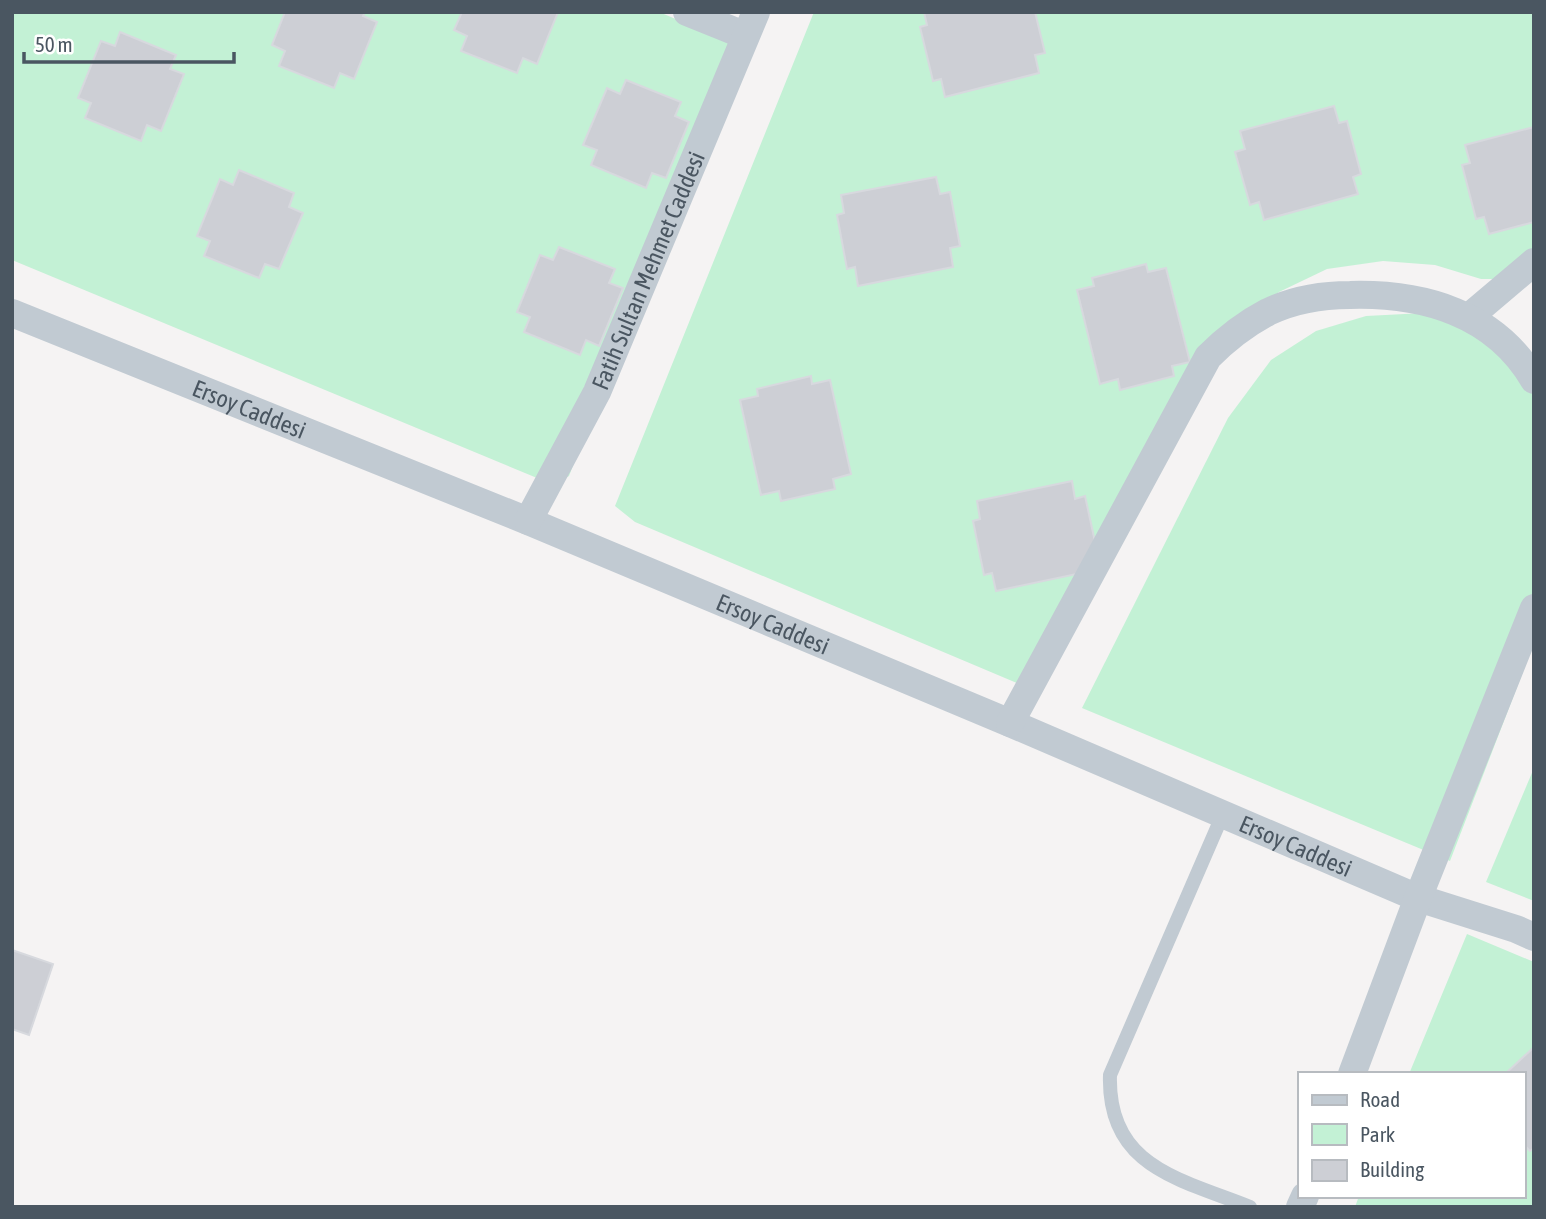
<svg xmlns="http://www.w3.org/2000/svg" width="1546" height="1219" viewBox="0 0 1546 1219" font-family="'Asap Condensed',sans-serif">
	<rect width="100%" height="100%" fill="#f5f3f3"/>
	<g fill="#c3f1d5">
		<path d="M12,12H659L735,44L569,476L554,485L12,260Z"/>
		<path d="M814,12H1534V263L1515,279H1481L1435,265L1383,261L1327,269L1279,292L1227,336L1026,687L635,522L615,506Z"/>
		<path d="M1424,313L1477,334L1534,378V643L1450,861L1082,708L1228,418L1271,360L1316,331L1366,316Z"/>
		<path d="M1534,768V901L1486,882Z"/>
		<path d="M1467,934L1534,962V1207H1355L1359,1196H1523V1074H1409Z"/>
	</g>
	<g fill="#cdcfd5" stroke="#d7d9de" stroke-width="2">
		<path d="M285,12H365L363,16L377,22L354,79L340,73L334,88L279,66L285,51L272,45Z"/>
		<path d="M462,12H558L537,64L523,58L517,73L461,51L467,36L454,30Z"/>
		<path d="M924,12H1035L1045,53L1035,55L1039,73L945,97L941,79L933,81L920,27L927,25Z"/>
		<path d="M120,32L176,55L170,69L184,74L161,131L147,125L141,141L85,118L91,103L78,98L101,41L115,46Z"/>
		<path d="M626,80L681,102L675,116L689,122L666,178L652,173L646,188L591,165L597,150L583,145L607,88L620,94Z"/>
		<path d="M1334,106L1339,123L1347,121L1361,174L1353,177L1358,194L1264,220L1259,202L1250,205L1235,152L1245,149L1240,131Z"/>
		<path d="M1534,127V222L1489,234L1484,217L1476,219L1462,165L1470,163L1465,145Z"/>
		<path d="M239,170L294,193L289,207L303,213L279,269L265,264L259,278L204,256L210,241L197,236L220,179L233,185Z"/>
		<path d="M936,177L940,194L950,192L960,246L950,248L953,267L858,286L855,267L847,269L837,215L844,213L841,195Z"/>
		<path d="M559,247L615,269L609,283L623,288L599,346L586,340L580,355L524,332L530,317L517,312L540,255L553,260Z"/>
		<path d="M1146,264L1148,272L1166,268L1190,362L1172,366L1174,376L1120,390L1118,379L1100,384L1077,290L1094,286L1092,278Z"/>
		<path d="M811,376L812,384L830,380L851,474L833,479L835,489L781,501L779,491L761,495L740,400L758,396L757,389Z"/>
		<path d="M1072,481L1075,499L1085,496L1097,551L1091,571L996,591L992,573L984,575L973,521L980,519L977,501Z"/>
		<path d="M12,950L53,964L29,1035L12,1029Z"/>
		<path d="M1534,1047V1148L1530,1151L1523,1144V1074H1505Z"/>
	</g>
	<g fill="none" stroke-linecap="round" stroke-linejoin="round">
		<path stroke="#c1cad2" stroke-width="14" d="M1223,814L1110,1075C1107,1167 1180,1179 1250,1207"/>
		<g stroke="#c1cad2" stroke-width="28">
			<path d="M687,12L744,35"/>
			<path id="s1" d="M12,313L528,521L1010,723L1418,898L1516,929L1534,937"/>
			<path d="M1469,317L1534,262"/>
			<path id="s2" d="M528,521L597,392L756,12"/>
			<path d="M1010,723L1208,357C1226,339 1245,324 1268,312C1293,300 1322,295 1350,295C1423,293 1495,313 1534,380"/>
			<path d="M1352,1074L1418,898L1534,608"/>
			<path d="M1300,1207L1305,1196"/>
		</g>
	</g>
	<g text-anchor="middle" dominant-baseline="central" stroke-width="5" stroke-linejoin="round" paint-order="stroke">
		<g font-size="24" fill="#4a5661" stroke="#fff">
			<text stroke="none"><textPath href="#s2" startOffset="278">Fatih Sultan Mehmet Caddesi</textPath></text>
			<text stroke="none"><textPath href="#s1" startOffset="256">Ersoy Caddesi</textPath></text>
			<text stroke="none"><textPath href="#s1" startOffset="822">Ersoy Caddesi</textPath></text>
			<text stroke="none"><textPath href="#s1" startOffset="1390">Ersoy Caddesi</textPath></text>
		</g>
	</g>
	<rect width="1546" height="1219" fill="none" stroke="#4a5661" stroke-width="28"/>
	<rect x="1298" y="1072" width="228" height="126" fill="#ffffff" stroke="#b7bbc0" stroke-width="2"/>
	<rect x="1312" y="1095" width="35" height="10" fill="#c1cad2" stroke="#b7bbc0" stroke-width="2"/>
	<text x="1360" y="1107" font-size="21" fill="#4a5661">Road</text>
	<rect x="1312" y="1124" width="35" height="21" fill="#c3f1d5" stroke="#b7bbc0" stroke-width="2"/>
	<text x="1360" y="1142" font-size="21" fill="#4a5661">Park</text>
	<rect x="1312" y="1160" width="35" height="21" fill="#cdcfd5" stroke="#b7bbc0" stroke-width="2"/>
	<text x="1360" y="1177" font-size="21" fill="#4a5661">Building</text>
	<path d="M24 52v10h210v-10" fill="none" stroke="#4a5661" stroke-width="3.5"/>
	<text x="35" y="52" font-size="21" fill="#4a5661" stroke="#ffffff" stroke-width="5" paint-order="stroke">50 m</text>
</svg>
